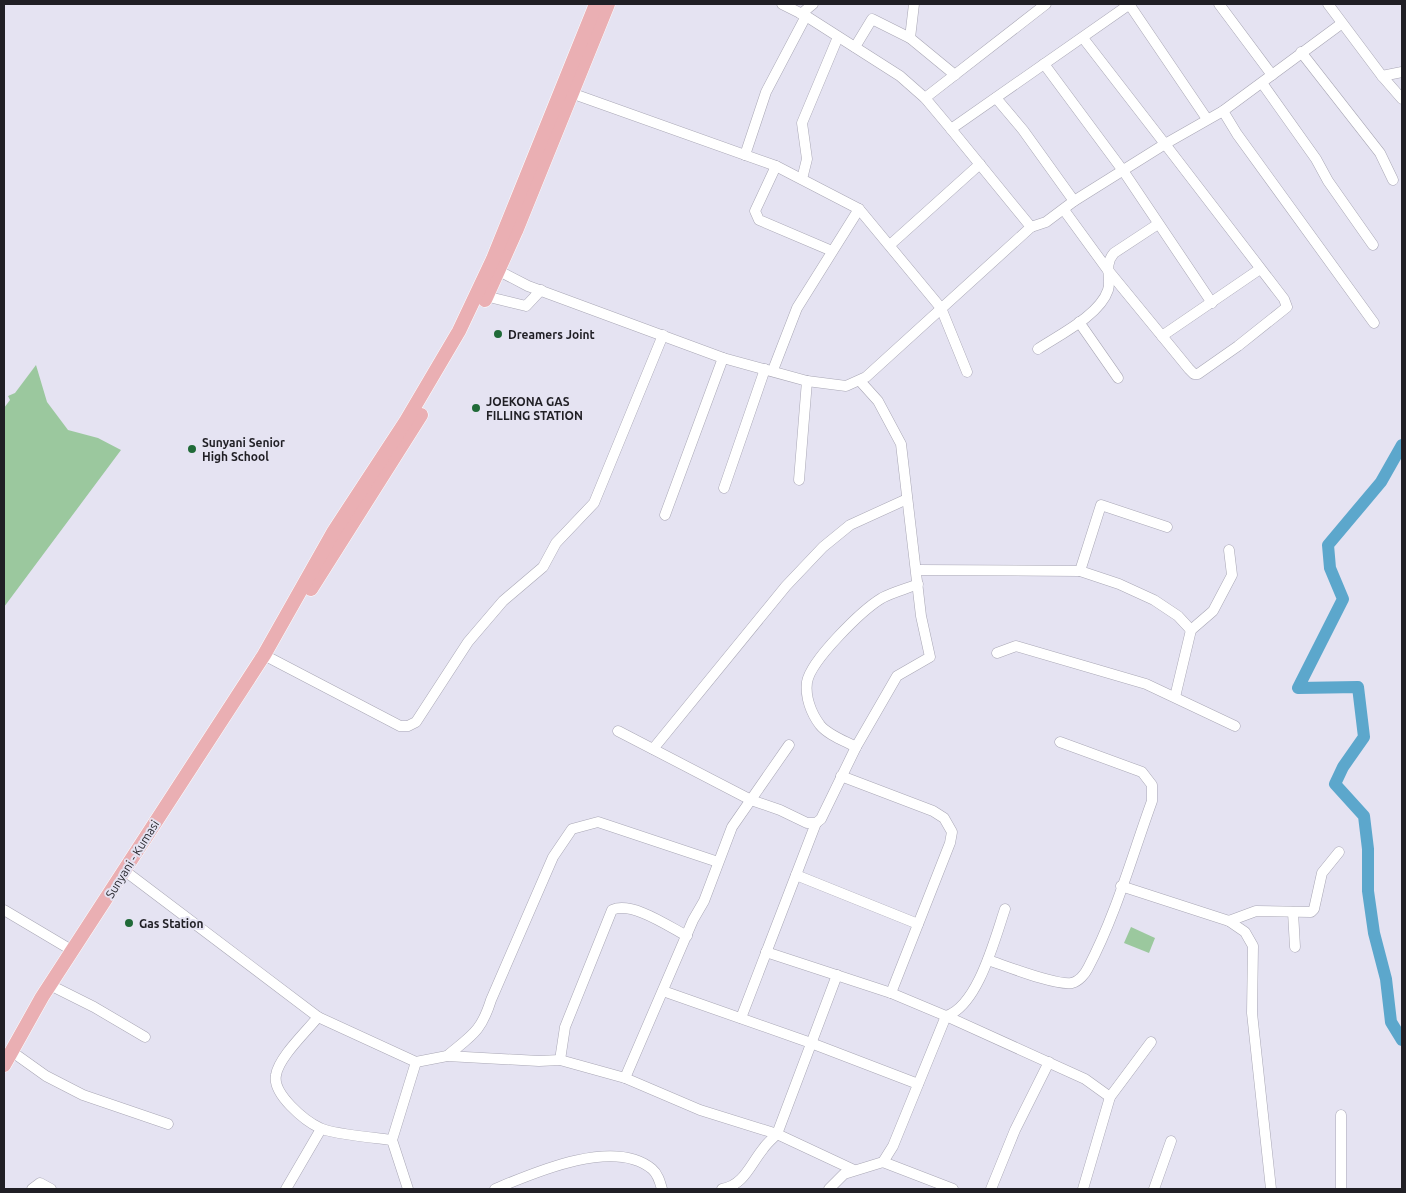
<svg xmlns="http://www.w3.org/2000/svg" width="1406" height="1193" viewBox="0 0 1406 1193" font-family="Ubuntu,sans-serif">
	<rect width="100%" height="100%" fill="#e5e3f2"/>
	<g fill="#9bc89e">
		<path d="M36,365L47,402L68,430L98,438L121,450L4,607V408L10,400L8,396L15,393Z"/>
		<path d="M1131,927L1155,938L1149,953L1124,943Z"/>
	</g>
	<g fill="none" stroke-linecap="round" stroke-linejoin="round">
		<path stroke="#5ca7cc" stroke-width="12" d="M1402,445L1381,482L1328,545L1330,568L1343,599L1298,688L1358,687L1364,737L1343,767L1335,784L1364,816L1368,849V891L1374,933L1386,979L1391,1022L1402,1040"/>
		<defs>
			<g id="minor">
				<path d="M782,4L806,16L900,76L925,98L951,129"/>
				<path d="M1129,4L1207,119"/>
				<path d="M1219,4L1272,75"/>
				<path d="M1328,4L1382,76L1402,99"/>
				<path d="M801,14L813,4"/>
				<path d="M910,38L914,4"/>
				<path d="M855,47L872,19L910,38L955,75"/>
				<path d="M1301,52L1380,153L1393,180"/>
				<path d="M1044,64L1124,172L1212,303"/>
				<path d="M1382,76L1402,72"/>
				<path d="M1262,83L1316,159L1328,181L1373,245"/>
				<path d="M571,93L776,166L859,209L941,308L967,372"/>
				<path d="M925,98L1046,4"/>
				<path d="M996,98L1023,130L1074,201"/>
				<path d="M1223,111L1237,134L1374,323"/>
				<path d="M745,155L766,92L806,16"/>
				<path d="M776,166L755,211L759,220L832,251"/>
				<path d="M802,179L807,159L802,123L838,37"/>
				<path d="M1064,210L1107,269L1162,336L1260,269"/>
				<path d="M1031,227L1046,222L1074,201L1165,144L1083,38"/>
				<path d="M891,244L980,164"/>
				<path d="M499,271L528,286L723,358L807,381L846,386L866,377L1031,227L951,129L1130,4"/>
				<path d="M481,295L526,306L541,290"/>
				<path d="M1079,322L1118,378"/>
				<path d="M1162,336L1189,369L1194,374H1198L1238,346L1287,307L1284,299L1165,144L1223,111L1341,24"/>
				<path d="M1038,349C1059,335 1100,315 1108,290C1112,277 1103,266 1114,253L1158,224"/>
				<path d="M773,370L797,308L859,209"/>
				<path d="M799,480L807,381"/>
				<path d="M724,488L765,369"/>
				<path d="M665,515L723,358"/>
				<path d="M917,570L1080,571L1119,584L1154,600L1178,616L1191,630"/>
				<path d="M1080,571L1101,505L1167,527"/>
				<path d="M997,653L1016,646L1146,684L1235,726"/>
				<path d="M264,655L400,726H408L416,722L468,642L503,601L543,567L556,543L594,503L663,335"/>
				<path d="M1175,697L1191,630L1213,611L1232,575L1229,550"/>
				<path d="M618,731L751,800L780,810L807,823H816L821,819L856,747L897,676L930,657L921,616L901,444L878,401L860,381"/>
				<path d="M856,747C845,741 828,735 820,725C811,713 805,697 807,682C811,660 862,610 882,598C893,592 906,589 918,584"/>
				<path d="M653,749L786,586L823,547L850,525L907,499"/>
				<path d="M841,776L933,811L944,818L952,832L950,843L891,993"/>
				<path d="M125,871L318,1017C306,1032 279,1057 276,1075C272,1094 305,1121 320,1128C331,1134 377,1138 392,1140"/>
				<path d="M796,875L918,924"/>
				<path d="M1121,886L1229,921L1245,932L1253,946L1252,1013L1271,1189"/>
				<path d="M4,910L73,951"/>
				<path d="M1293,912L1295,947"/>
				<path d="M1229,921L1256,911L1311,912L1314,909L1322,873L1339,852"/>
				<path d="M766,952L891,993L946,1016L1085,1079L1110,1097"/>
				<path d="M988,960C1006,966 1056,986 1072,983C1079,981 1085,974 1088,968C1116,915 1132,856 1152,801V785L1142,772L1060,742"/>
				<path d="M50,985L94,1007L145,1037"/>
				<path d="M663,991L811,1043L918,1084"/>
				<path d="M946,1016C978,1006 995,938 1005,909"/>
				<path d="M318,1017L416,1062L447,1056L539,1061L560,1060L625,1078L700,1110L777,1134L854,1170"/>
				<path d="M741,1018L816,823"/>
				<path d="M11,1051L46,1076L83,1095L168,1124"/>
				<path d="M447,1056C472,1035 481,1032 491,1000L553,857L572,829L598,822L718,862"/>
				<path d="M560,1060L565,1027L612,910C632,901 668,926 687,936"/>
				<path d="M625,1078L693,920L704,901L732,827L789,745"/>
				<path d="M1341,1115V1189"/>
				<path d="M883,1162L953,1189"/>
				<path d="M32,1189L40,1183L51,1189"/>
				<path d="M286,1189L321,1129"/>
				<path d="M408,1189L392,1140L416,1062"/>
				<path d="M495,1189C533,1173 614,1137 652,1169C658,1174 660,1182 662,1189"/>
				<path d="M722,1189C744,1185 750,1165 763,1149C767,1143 772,1139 777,1134L837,975"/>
				<path d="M829,1189L844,1174L883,1162L893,1146L946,1016"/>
				<path d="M991,1189L1015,1130L1049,1062"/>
				<path d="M1083,1189L1110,1097L1151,1042"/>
				<path d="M1154,1189L1171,1141"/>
			</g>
			<g id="major">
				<path d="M485,300L516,231L608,4"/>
				<path d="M311,589L421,415"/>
				<path d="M4,1065L42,997L264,655L334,531L406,421L459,331L493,259L596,4"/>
			</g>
		</defs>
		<use href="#minor" stroke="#a9a7b5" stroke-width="11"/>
		<use href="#major" stroke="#fff" stroke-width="15"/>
		<use href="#minor" stroke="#fff" stroke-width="10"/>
		<use href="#major" stroke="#eaafb3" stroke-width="14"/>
	</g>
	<g fill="#206a38" stroke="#e5e3f2" stroke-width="2">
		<circle cx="498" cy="334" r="5"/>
		<circle cx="476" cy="408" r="5"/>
		<circle cx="192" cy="449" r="5"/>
		<circle cx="129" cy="923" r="5"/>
	</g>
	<g text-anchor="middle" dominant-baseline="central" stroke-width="4" stroke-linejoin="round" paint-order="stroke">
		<g font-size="12" font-weight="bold" fill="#201f25" stroke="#e5e3f2" text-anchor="start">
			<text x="508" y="334">Dreamers Joint</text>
			<text x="486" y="401">JOEKONA GAS<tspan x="486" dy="14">FILLING STATION</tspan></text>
			<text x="202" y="442">Sunyani Senior<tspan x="202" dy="14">High School</tspan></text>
			<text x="139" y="923">Gas Station</text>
		</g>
		<g font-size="12" fill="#201f25" stroke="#e5e3f2">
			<text transform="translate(132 859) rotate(-58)">Sunyani - Kumasi</text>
		</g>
	</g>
	<rect width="1406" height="1193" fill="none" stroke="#201f25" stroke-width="10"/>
</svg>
